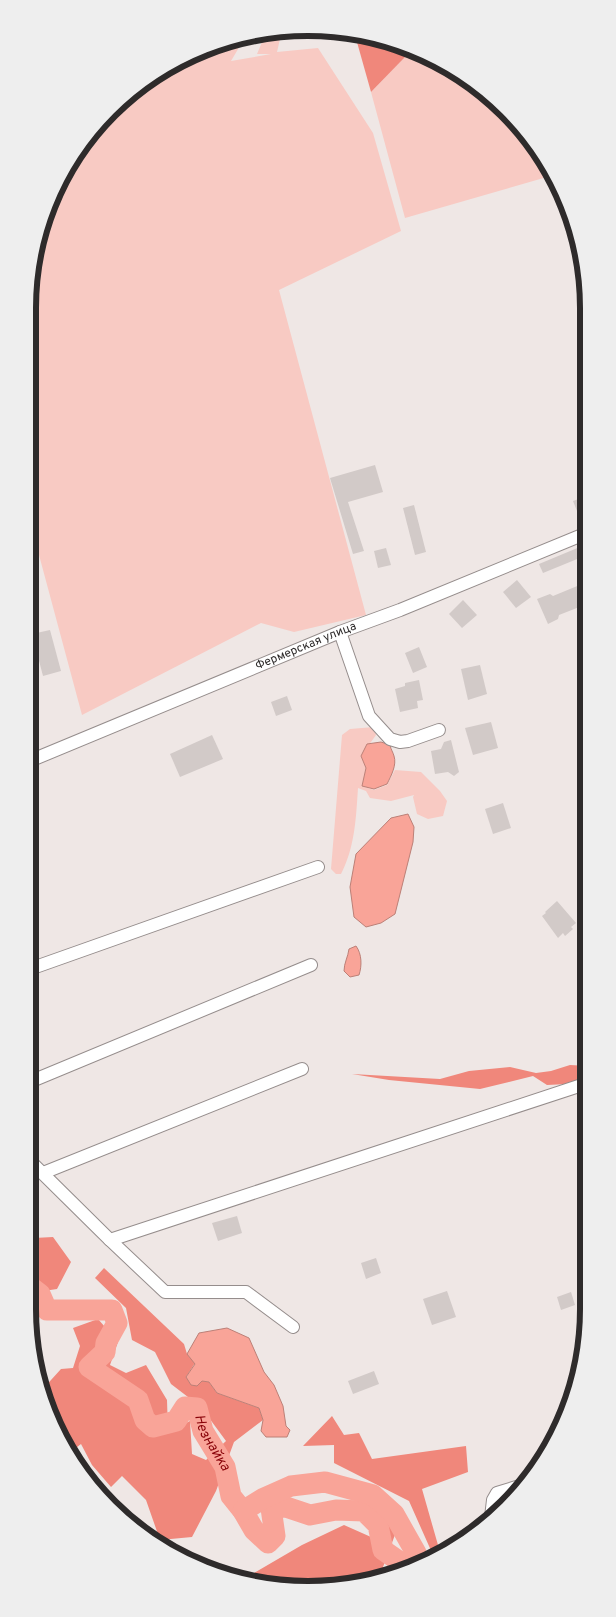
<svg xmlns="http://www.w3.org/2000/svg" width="616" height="1617" viewBox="0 0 616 1617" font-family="Overpass,sans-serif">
	<rect width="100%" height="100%" fill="#efe7e5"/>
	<g fill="#f8cac3">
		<path d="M272,30L292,31L280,39L277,52L318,48L373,133L401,231L279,290L366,615L294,632L261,623L82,715L28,514L27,308L37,235L86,137L168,65L244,39L231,61L271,54H257L265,35L263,33Z"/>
		<path d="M408,49L448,65L519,123L554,175L405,218L371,92L407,55Z"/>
		<path d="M374,727L376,735L361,756L366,768L362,786L374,790L387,785L395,770L421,772L440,791L447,801L443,816L428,819L417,814L413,797L414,795L391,801L370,798L366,791L358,788C356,818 355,847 341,874H336L331,869L342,735L350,729Z"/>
	</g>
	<g fill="#f0877b">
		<path d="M355,35L381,37L408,49L407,55L371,92Z"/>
		<path d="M570,1065L588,1066V1083L547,1085L533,1076L480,1089L389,1080L352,1074L440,1079L469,1071L510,1067L536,1073L551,1071Z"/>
		<path d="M53,1237L71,1262L57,1289L30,1293L28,1299V1243L34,1238Z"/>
		<path d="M104,1268L184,1344L187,1354L195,1363L186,1377L209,1382L217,1393L259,1408L263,1420L234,1442L216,1491L192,1537L160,1540L146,1500L122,1476L111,1487L92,1465L81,1444L72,1451L42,1399L41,1391L61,1369L73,1368L80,1346L73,1328L98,1319L118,1342L110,1365L126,1373L146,1365L167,1400L168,1432L190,1421L192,1454L206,1460L226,1441L201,1407L171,1384L155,1352L132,1340L126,1308L95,1278Z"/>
		<path d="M332,1416L344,1435L359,1433L372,1459L466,1446L468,1472L422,1489L440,1552L433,1555L409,1501L334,1463V1445L303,1446Z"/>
		<path d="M373,1504L396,1532L383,1567L397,1570L363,1584L271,1587L255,1582L254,1573L302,1545L344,1525L371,1537Z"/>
	</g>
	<g fill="#f9a498" stroke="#bc8077">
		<path d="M381,742L390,745C391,750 393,752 394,756C397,765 391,776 387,784L374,789L362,786L366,768L361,756L367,744Z"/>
		<path d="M408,814L414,827L413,842L395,914L381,923L366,927L354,917L350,887L356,854L391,818Z"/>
		<path d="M356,946C362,954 362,966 359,975L350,977L344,971C344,963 348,957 349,949Z"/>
		<path d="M227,1328L249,1338L264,1372L274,1385L283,1406L286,1426L290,1430L287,1437H266L261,1431L263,1420L259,1408L217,1393L209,1382L202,1381L197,1386L191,1385L186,1377L195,1364L187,1354L199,1333Z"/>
	</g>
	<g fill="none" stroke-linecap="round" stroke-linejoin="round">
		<g stroke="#f9a498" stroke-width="21">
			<path id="s1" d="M27,1284L40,1294L47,1310H112L117,1323L106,1343L105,1352L89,1367L138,1400L145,1420L153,1427L176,1421L185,1407L197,1408L203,1431L225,1467L231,1496L243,1511L254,1530L268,1543L275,1536L271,1508L286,1507L310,1515L336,1510L364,1511L378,1525L383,1550L406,1566"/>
			<path d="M243,1511L264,1498L291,1486L325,1482L373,1495L394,1514L416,1553L418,1561"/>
		</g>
	</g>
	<g fill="#d2cac8">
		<path d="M375,465L383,492L348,502L364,551L353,554L330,478Z"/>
		<path d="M587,496V525L583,526L573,501Z"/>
		<path d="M414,505L426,552L415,555L403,508Z"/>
		<path d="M587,544V555L543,573L539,564Z"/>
		<path d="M386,548L391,565L378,568L374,551Z"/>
		<path d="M517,580L531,597L516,608L503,592Z"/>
		<path d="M587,582V604L559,615L558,619L548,624L537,599L550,594L553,596Z"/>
		<path d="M463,600L477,615L462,628L449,614Z"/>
		<path d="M50,630L61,671L43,676L32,634Z"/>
		<path d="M419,647L427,667L413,673L405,653Z"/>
		<path d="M480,665L487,694L468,700L461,669Z"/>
		<path d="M419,680L423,700L417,701L418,708L400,712L395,689L405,686V683Z"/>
		<path d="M287,696L292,710L276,716L271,702Z"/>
		<path d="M491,722L498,748L473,755L465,728Z"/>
		<path d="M212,735L223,759L180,777L170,754Z"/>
		<path d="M451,740L459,772L454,776L448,772L435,774L431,751L441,749L444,742Z"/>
		<path d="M503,803L511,828L493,834L485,809Z"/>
		<path d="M557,901L576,923L571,927L573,929L565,936L563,933L558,938L542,916L546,913L545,912Z"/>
		<path d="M237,1216L242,1233L218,1241L212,1223Z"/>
		<path d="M376,1258L381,1273L366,1279L361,1263Z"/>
		<path d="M447,1291L456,1317L432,1325L423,1299Z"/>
		<path d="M571,1292L575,1305L561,1310L557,1297Z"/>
		<path d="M374,1371L379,1384L353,1394L348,1381Z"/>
	</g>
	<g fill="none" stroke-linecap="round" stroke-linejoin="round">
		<defs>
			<g id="minor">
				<path d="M340,632L369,716L390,739L400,742L408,741L439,730"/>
				<path id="s2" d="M27,762L340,632L400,610L587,533"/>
				<path d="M27,970L318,867"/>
				<path d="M27,1083L311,965"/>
				<path d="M27,1158L110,1240"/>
				<path d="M43,1173L302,1069"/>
				<path d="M293,1327L246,1292H165L110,1240L588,1083"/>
				<path d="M491,1517L493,1500L497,1493L526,1484"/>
			</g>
		</defs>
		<use href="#minor" stroke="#958d8c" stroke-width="14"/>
		<use href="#minor" stroke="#fff" stroke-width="12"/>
	</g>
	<g text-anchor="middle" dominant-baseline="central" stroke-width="4" stroke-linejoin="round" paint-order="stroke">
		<g font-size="12" fill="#2e2b2b" stroke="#fff">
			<text stroke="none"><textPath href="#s2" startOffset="302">Фермерская улица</textPath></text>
		</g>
		<g font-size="14" font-style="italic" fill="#870107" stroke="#fff">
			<text stroke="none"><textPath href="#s1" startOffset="348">Незнайка</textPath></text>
		</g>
	</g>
	<path d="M0 0H616V1617H0ZM308 36H308A272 272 0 0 1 580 308V1309A272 272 0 0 1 308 1581H308A272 272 0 0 1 36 1309V308A272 272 0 0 1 308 36Z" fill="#eee" fill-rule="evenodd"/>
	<path fill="none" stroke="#2e2b2b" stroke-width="6" d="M308 36H308A272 272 0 0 1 580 308V1309A272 272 0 0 1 308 1581H308A272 272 0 0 1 36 1309V308A272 272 0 0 1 308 36Z"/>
</svg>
